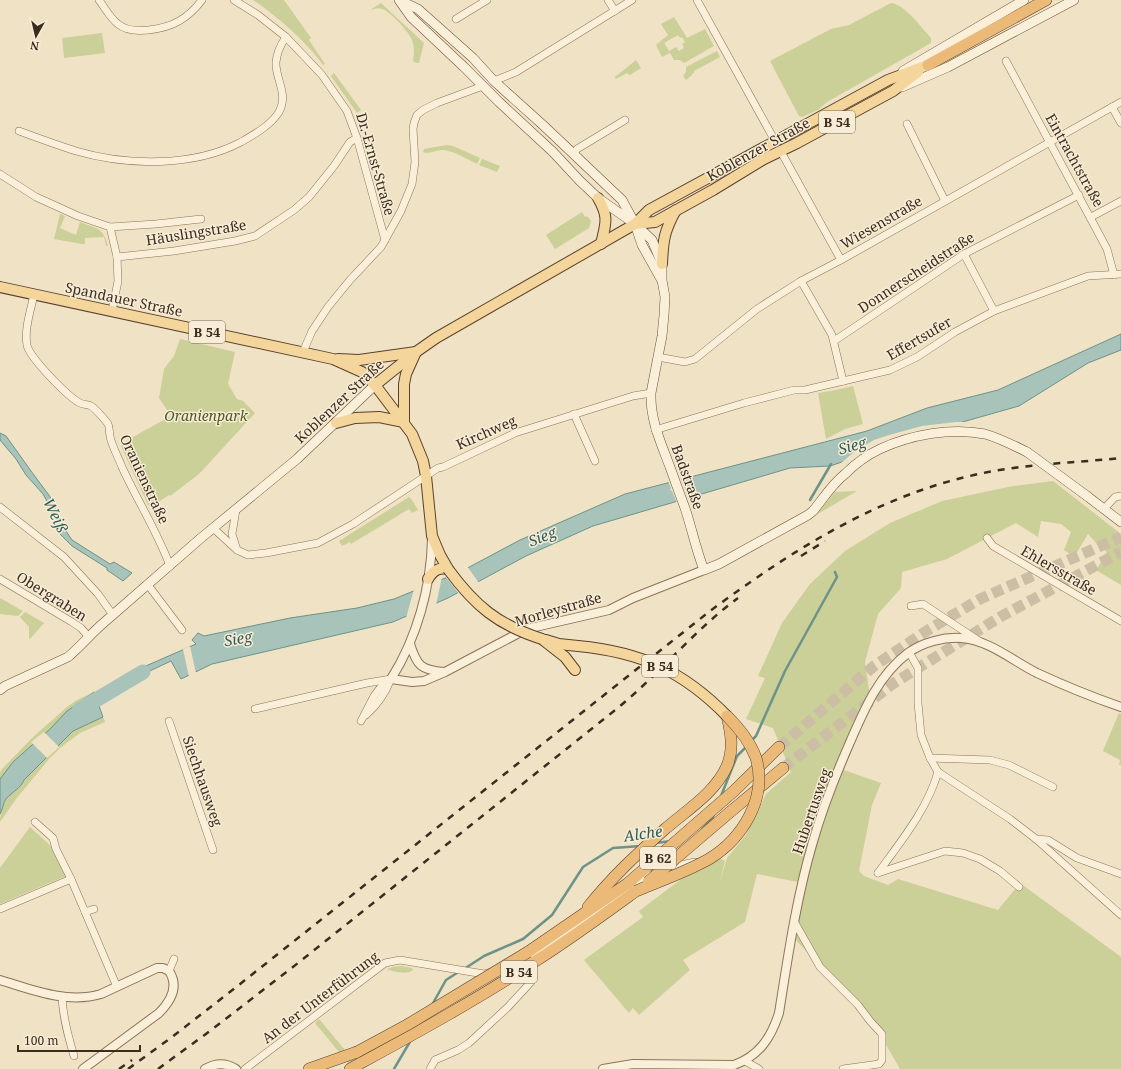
<svg xmlns="http://www.w3.org/2000/svg" width="1121" height="1069" viewBox="0 0 1121 1069" font-family="'Noto Serif',serif">
	<rect width="100%" height="100%" fill="#f0e2c5"/>
	<g fill="#cbcf98" fill-rule="evenodd">
		<path d="M253,0H284L311,38L309,40L325,64L323,65C310,45 274,13 253,0Z"/>
		<path d="M381,3L424,43L419,63H417L413,61C414,54 415,47 412,40C410,33 389,10 382,9C378,7 374,9 370,10Z"/>
		<path d="M891,3C903,3 923,29 931,38V43L827,102L818,110L802,117L799,116L770,61L831,29L849,25Z"/>
		<path d="M674,17L687,38L705,29L714,46L684,63L680,60H674L670,53L662,57L656,45L668,35L661,24ZM678,35L680,38L682,37L685,42L682,44L684,48L679,51L676,47L669,51L664,43Z"/>
		<path d="M102,33L105,53L64,58L62,38Z"/>
		<path d="M717,51L720,57L694,71V73L692,74V75L686,80L683,76L686,72V67Z"/>
		<path d="M636,60L641,68L630,75L627,73L616,79L615,77Z"/>
		<path d="M334,73L361,110L357,113L331,76Z"/>
		<path d="M447,145L453,146L480,158L477,164C467,159 456,152 444,150C437,149 429,155 423,152L424,149Z"/>
		<path d="M482,159L500,166L497,172L479,165Z"/>
		<path d="M582,212L585,217L587,216L591,221L589,228L555,249L546,235Z"/>
		<path d="M60,214L65,216L60,228L76,235L80,222C97,229 103,227 108,246H106L104,237L85,238V244H82L54,239Z"/>
		<path d="M180,339L235,352L228,384L237,399L243,401L255,413L199,474L170,496L169,495L151,507L148,505L121,446L131,438L171,416L159,398L164,369L174,356Z"/>
		<path d="M853,386L863,424L845,429L826,439L818,393L836,390Z"/>
		<path d="M1053,481L1121,534V585L1096,570L1107,552L1097,544L1088,534L1074,557L1064,550L1071,532L1061,524L1041,521L1038,537L1016,523L947,559L902,572L901,588L878,614L865,662L871,703L844,770L881,783L872,805L859,871L864,876L888,885L898,879L998,910L1020,883L1121,957V1069H900L874,1024L794,938L803,883L757,874L745,922L683,960L690,970L639,1015L633,1008L629,1013L584,960L643,917L639,911L688,874L718,857L725,861L719,885L727,858L746,835L766,794L791,772L773,728L746,719L765,678L758,676L782,623L810,584L845,551L890,523L942,501L1013,486Z"/>
		<path d="M857,491L816,515L835,492Z"/>
		<path d="M409,497L412,500L418,510L412,513L409,509L351,544L350,542L342,546L339,541Z"/>
		<path d="M0,598L23,611L18,616L0,614Z"/>
		<path d="M25,612L44,623L30,639L29,638V627L20,617Z"/>
		<path d="M94,692L67,711L50,729L13,762L0,779V772L3,768L33,737L67,707L77,700Z"/>
		<path d="M1119,713L1121,714V765H1119L1120,760L1103,751Z"/>
		<path d="M103,717L105,722L80,733L60,748L49,759L16,799L0,822C0,813 4,800 11,794C17,789 21,787 24,780L73,731Z"/>
		<path d="M30,827L53,848L66,876L0,904V868Z"/>
		<path d="M401,966L412,968L413,970C408,975 393,972 387,969L393,967Z"/>
		<path d="M319,1019L361,1069H353L315,1023Z"/>
	</g>
	<g fill="#a7c3ba" stroke="#6d9388">
		<path d="M1121,334V350L1088,363L1019,406L959,423L830,466L790,468L593,526L526,556L448,598L393,622L212,664L181,679L171,661L126,682L123,676L196,644L192,640L198,633L204,636L290,618L357,608L394,599L460,572L520,540L625,494L867,431L927,408L998,390Z"/>
		<path d="M0,433L6,436L31,471L51,498L64,528L72,540L110,564L114,562L132,573L123,581L107,570V568L72,546L60,534L48,503L43,494L26,475L16,459L0,440Z"/>
		<path d="M94,692L103,717L73,731L24,780C21,788 12,792 6,799C3,803 3,809 0,814V779L13,762L50,729L67,711Z"/>
	</g>
	<g fill="#f0e2c5">
		<path d="M956,422H968L842,465L840,464L855,451L874,440L889,435L922,426Z"/>
		<path d="M681,478L683,484H685L684,486L689,500L677,503L672,491L670,490L671,488L668,481Z"/>
		<path d="M467,566L479,583L459,594L445,576Z"/>
		<path d="M442,577L436,605L406,618L414,589Z"/>
		<path d="M190,646L196,673L189,677L183,649Z"/>
		<path d="M44,732L59,747L47,758L31,742Z"/>
	</g>
	<g fill="none" stroke-linecap="round" stroke-linejoin="round">
		<g stroke="#6d9388" stroke-width="2.5">
			<path d="M810,500L831,464"/>
			<path d="M751,741L756,736L785,671L837,577L835,572"/>
			<path d="M721,796L737,756L747,746"/>
			<path d="M702,829L712,819L714,814"/>
			<path d="M656,843L671,841"/>
			<path d="M464,969L484,956L523,939L552,915L583,867L613,848L641,846"/>
			<path d="M432,1005L446,980L460,971"/>
			<path d="M394,1069L411,1040"/>
		</g>
		<path stroke="#a7c3ba" stroke-width="15" d="M79,710L143,672"/>
		<g stroke="#ccbea4" stroke-width="11" stroke-dasharray="11 5.5" stroke-linecap="butt">
			<path d="M779,747L874,666L928,630L980,599L1121,537"/>
			<path d="M783,768L894,683L1000,617L1121,552"/>
		</g>
		<defs>
			<g id="minor">
				<path d="M99,0C105,8 110,18 118,24C132,36 165,29 179,21C188,16 196,8 202,0"/>
				<path d="M234,0L258,15L286,37L322,75L347,111L357,138L385,240"/>
				<path d="M608,0L615,11"/>
				<path d="M697,0L775,141"/>
				<path d="M456,19L487,0"/>
				<path d="M1006,61L1107,249L1114,275"/>
				<path d="M494,81L516,72L632,0"/>
				<path d="M1112,107L1121,123"/>
				<path d="M907,124L945,201"/>
				<path d="M19,131C38,138 57,145 76,151C127,166 194,167 241,142C255,134 271,125 279,112C289,94 275,79 276,62C277,52 281,44 286,37"/>
				<path d="M780,150L841,260"/>
				<path d="M574,153L577,149L625,120"/>
				<path d="M0,174L36,197L78,216L110,227L117,257L118,281L112,311"/>
				<path d="M1091,217L1121,201"/>
				<path d="M110,227L156,224L201,219"/>
				<path d="M964,254L994,311"/>
				<path d="M117,257L174,251L235,241L255,236L294,210L309,197L334,166L350,142L357,138"/>
				<path d="M801,281L832,335L843,381"/>
				<path d="M34,294C31,310 24,329 27,345C29,357 68,397 80,403C83,405 88,404 91,406C95,408 106,421 108,424C110,428 109,432 110,436C111,444 119,459 122,467C137,500 157,531 170,566"/>
				<path d="M834,341L964,254L1079,195"/>
				<path d="M303,352L312,331L328,307L350,280L381,247L401,211L412,184L415,162L413,129L414,123L417,115L423,110L437,103L483,86"/>
				<path d="M658,357L685,362L695,359L757,309L801,281L841,260L1121,102"/>
				<path d="M574,414L595,461"/>
				<path d="M655,430L744,403L794,390H805L890,370L917,357L955,332L994,311L1088,276L1121,274"/>
				<path d="M0,507L64,557L98,594L113,615"/>
				<path d="M1104,509L1115,497L1121,496"/>
				<path d="M236,510L232,534L237,550"/>
				<path d="M213,528L237,550L248,555L266,553L318,543L353,524L438,468L443,467L515,433L633,396L651,393"/>
				<path d="M987,538L993,546L1121,621"/>
				<path d="M0,579L72,622L81,628L88,636"/>
				<path d="M148,585L182,630"/>
				<path d="M911,606L923,604L979,641"/>
				<path d="M909,652L918,668V703L921,735L930,758L938,772L1010,819L1036,839L1121,915"/>
				<path d="M255,709L367,683L391,679"/>
				<path d="M366,715C377,705 385,694 390,681"/>
				<path d="M169,721L213,850"/>
				<path d="M361,721L374,696L380,688L391,679"/>
				<path d="M930,758L990,760L1009,765L1053,787"/>
				<path d="M35,822L53,838L56,849L71,879L117,987"/>
				<path d="M1036,839L1048,840L1077,858L1121,874"/>
				<path d="M667,868L695,862"/>
				<path d="M878,873L945,851L963,853L980,859L1000,871L1019,887"/>
				<path d="M878,873C901,841 927,810 938,772"/>
				<path d="M0,909L71,879"/>
				<path d="M85,912L94,909"/>
				<path d="M795,923L820,967L858,1005L870,1021L882,1034V1060L879,1064L843,1069"/>
				<path d="M513,965L524,962L651,875"/>
				<path d="M169,971L174,959"/>
				<path d="M62,997C63,1018 68,1036 74,1056"/>
				<path d="M745,1061L759,1069"/>
				<path d="M245,1069L385,963L400,960L484,974L491,972"/>
				<path d="M430,1069L435,1060L458,1050L469,1043L508,1007L531,982"/>
			</g>
			<g id="tertiary">
				<path d="M432,539C431,587 417,638 391,679L412,682L424,681L445,672L517,634L531,628L609,610L633,598L704,570"/>
				<path d="M410,644C417,666 421,670 444,672"/>
				<path d="M0,980C33,990 67,1004 101,994L157,968H163L169,971C179,986 171,1001 159,1013L83,1069"/>
				<path d="M205,1069C215,1063 225,1062 236,1069"/>
				<path d="M603,1069L633,1064L734,1065C759,1056 771,1038 779,1013C788,957 796,900 812,845C822,809 836,774 851,740C865,708 879,675 908,653C923,642 944,637 961,638C989,640 1013,661 1037,673C1065,686 1092,697 1121,707"/>
			</g>
			<g id="secondary">
				<path d="M399,0L411,17L464,67L499,102L553,152L580,181L598,198L635,224L652,240L662,264V280L665,297L664,315L662,336L651,393C650,420 661,443 670,467C675,481 680,495 685,508C692,529 696,550 704,570L719,564L808,515L813,511C823,499 832,484 845,474C855,464 867,455 880,449C910,435 951,427 985,434C999,438 1013,445 1027,452"/>
				<path d="M401,1L418,9L473,58L494,81L544,126L622,200L635,224L642,245L661,279"/>
				<path d="M903,71L1024,0"/>
				<path d="M902,87L948,67L1074,0"/>
				<path d="M1087,496L1121,522"/>
				<path d="M0,690L5,686L68,657C80,647 89,636 100,626L201,538L297,459L375,385"/>
			</g>
			<g id="primary">
				<path d="M598,198C609,217 606,223 601,244"/>
				<path d="M635,224L655,222L713,190L764,159L797,143L893,91L918,72"/>
				<path d="M662,264C663,241 664,231 676,210"/>
				<path d="M0,287L333,359L362,372L375,385L412,434L423,461L426,476L432,536L440,555L448,569"/>
				<path d="M338,359L359,360L416,352"/>
				<path d="M375,385L416,352L436,338L635,224L649,210L888,80L928,65"/>
				<path d="M404,422V384L406,374L415,354"/>
				<path d="M336,423L355,418L379,417L404,422"/>
				<path d="M428,579C433,571 438,567 448,569"/>
				<path d="M542,639L565,657L575,670"/>
				<path d="M546,640L559,644L578,646"/>
			</g>
			<g id="trunk">
				<path d="M928,65L1046,0"/>
				<path d="M730,812L783,768"/>
				<path d="M588,907C612,877 637,854 665,829C687,810 715,793 727,766C734,749 731,733 727,716"/>
				<path d="M528,952L627,884L734,791L779,747"/>
				<path d="M309,1069L357,1052"/>
				<path d="M350,1069C412,1035 475,1001 534,962C569,940 603,915 636,891"/>
			</g>
		</defs>
		<use href="#minor" stroke="#8c735a" stroke-width="8"/>
		<use href="#tertiary" stroke="#8c735a" stroke-width="10"/>
		<use href="#secondary" stroke="#6e543d" stroke-width="10"/>
		<use href="#primary" stroke="#5a412e" stroke-width="12"/>
		<use href="#trunk" stroke="#5a412e" stroke-width="12"/>
		<use href="#minor" stroke="#faefd9" stroke-width="7"/>
		<use href="#tertiary" stroke="#faefd9" stroke-width="8"/>
		<use href="#secondary" stroke="#faefd9" stroke-width="9"/>
		<use href="#primary" stroke="#f4d69c" stroke-width="10"/>
		<use href="#trunk" stroke="#ebba78" stroke-width="11"/>
		<g stroke="#3c2c1f" stroke-width="2.5" stroke-dasharray="7 7" stroke-linecap="butt">
			<path d="M801,556L825,541"/>
			<path d="M119,1069L132,1060"/>
			<path d="M128,1069L172,1037L235,988L710,611C790,552 875,497 974,475C1022,464 1072,463 1121,458"/>
			<path d="M158,1069L210,1031L298,963L614,711C658,676 693,631 738,598"/>
		</g>
		<defs>
			<path id="secondary-bridge" d="M1027,452L1087,496"/>
			<g id="primary-bridge">
				<path d="M448,569C475,606 498,625 542,639"/>
				<path d="M578,646C641,652 683,671 727,716"/>
			</g>
			<g id="trunk-bridge">
				<path d="M648,882L730,812"/>
				<path d="M636,891C660,881 686,872 709,859C742,839 768,798 756,758C750,741 739,728 727,716"/>
				<path d="M357,1052L407,1025L528,952"/>
			</g>
		</defs>
		<use href="#secondary-bridge" stroke="#6e543d" stroke-width="10" stroke-linecap="butt"/>
		<use href="#primary-bridge" stroke="#5a412e" stroke-width="12" stroke-linecap="butt"/>
		<use href="#trunk-bridge" stroke="#5a412e" stroke-width="12" stroke-linecap="butt"/>
		<use href="#secondary-bridge" stroke="#faefd9" stroke-width="9"/>
		<use href="#primary-bridge" stroke="#f4d69c" stroke-width="10"/>
		<use href="#trunk-bridge" stroke="#ebba78" stroke-width="11"/>
	</g>
	<g text-anchor="middle" dominant-baseline="central" stroke-width="3" stroke-linejoin="round" paint-order="stroke">
		<g fill="#f7ecd5" stroke="#746656" stroke-width="1">
			<rect x="819" y="111" width="36" height="22" rx="3"/>
			<rect x="189" y="321" width="36" height="22" rx="3"/>
			<rect x="642" y="655" width="36" height="22" rx="3"/>
			<rect x="640" y="847" width="36" height="22" rx="3"/>
			<rect x="501" y="961" width="36" height="22" rx="3"/>
		</g>
		<g font-size="13" font-weight="bold" fill="#3c2c1f">
			<text x="837" y="122">B 54</text>
			<text x="207" y="332">B 54</text>
			<text x="660" y="666">B 54</text>
			<text x="658" y="858">B 62</text>
			<text x="519" y="972">B 54</text>
		</g>
		<g font-size="14" fill="#3c2c1f" stroke="#f7ecd5">
			<text transform="translate(758 149) rotate(-29)">Koblenzer Straße</text>
			<text transform="translate(1075 160) rotate(61)">Eintrachtstraße</text>
			<text transform="translate(376 164) rotate(74)">Dr.-Ernst-Straße</text>
			<text transform="translate(881 222) rotate(-30)">Wiesenstraße</text>
			<text transform="translate(196 232) rotate(-9)">Häuslingstraße</text>
			<text transform="translate(916 272) rotate(-33)">Donnerscheidstraße</text>
			<text transform="translate(124 299) rotate(12)">Spandauer Straße</text>
			<text transform="translate(919 338) rotate(-30)">Effertsufer</text>
			<text transform="translate(339 401) rotate(-43)">Koblenzer Straße</text>
			<text transform="translate(486 432) rotate(-24)">Kirchweg</text>
			<text transform="translate(688 477) rotate(70)">Badstraße</text>
			<text transform="translate(145 479) rotate(65)">Oranienstraße</text>
			<text transform="translate(1059 570) rotate(30)">Ehlersstraße</text>
			<text transform="translate(52 596) rotate(32)">Obergraben</text>
			<text transform="translate(558 609) rotate(-16)">Morleystraße</text>
			<text transform="translate(203 781) rotate(71)">Siechhausweg</text>
			<text transform="translate(811 811) rotate(-71)">Hubertusweg</text>
			<text transform="translate(320 997) rotate(-37)">An der Unterführung</text>
		</g>
		<g font-size="14" font-style="italic" fill="#4e5924" stroke="#f7ecd5">
			<text x="206" y="415">Oranienpark</text>
		</g>
		<g font-size="15" font-style="italic" fill="#2d5c58" stroke="#f7ecd5">
			<text transform="translate(852 445) rotate(-16)">Sieg</text>
			<text transform="translate(56 515) rotate(64)">Weiß</text>
			<text transform="translate(542 536) rotate(-22)">Sieg</text>
			<text transform="translate(238 638) rotate(-10)">Sieg</text>
			<text transform="translate(643 833) rotate(-8)">Alche</text>
		</g>
	</g>
	<g transform="translate(36 36) rotate(188)" stroke="#f7ecd5" stroke-width="3" paint-order="stroke">
	<path d="M0-3L7 15L0 10L-7 15Z" fill="#3c2c1f"/>
	<text y="-6" font-size="11" font-weight="bold" text-anchor="middle" fill="#3c2c1f">N</text>
	</g>
	<path d="M18 1045v6h122v-6" fill="none" stroke="#3c2c1f" stroke-width="2"/>
	<text x="24" y="1045" font-size="12" fill="#3c2c1f" stroke="#f7ecd5" stroke-width="3" paint-order="stroke">100 m</text>
</svg>
